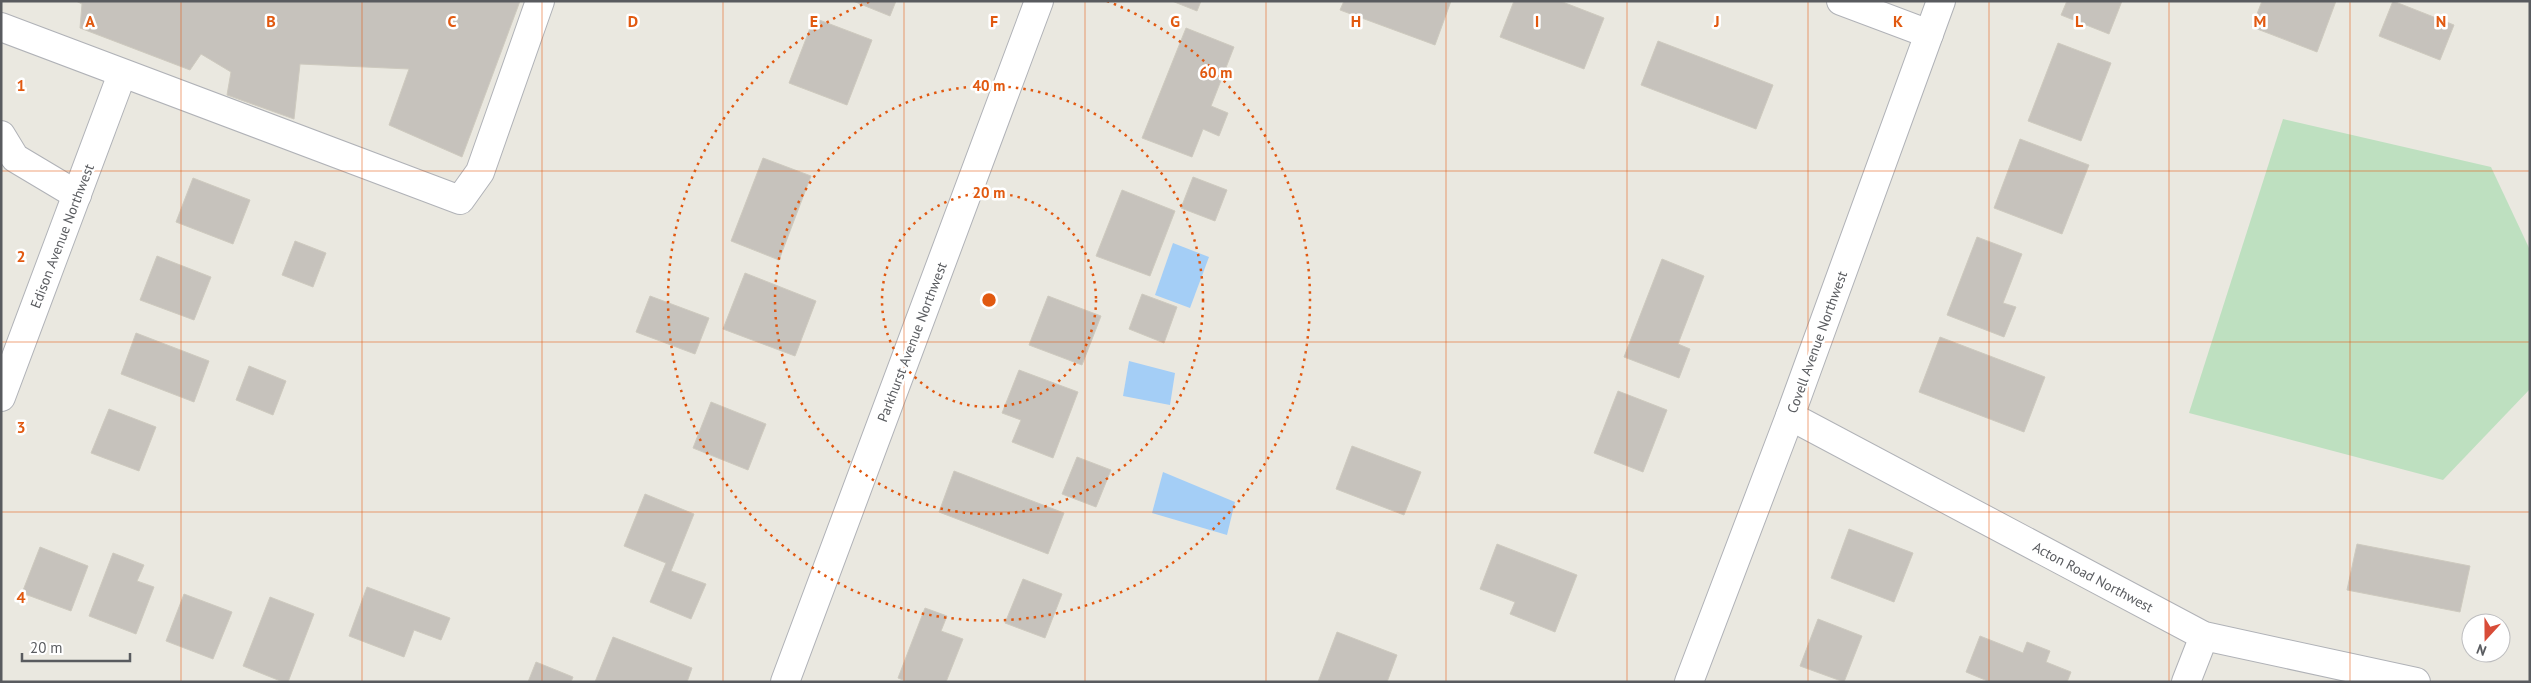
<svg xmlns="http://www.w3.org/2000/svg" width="2531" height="683" viewBox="0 0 2531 683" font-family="'PT Sans',sans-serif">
	<rect width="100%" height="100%" fill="#eae8e0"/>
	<path fill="#bee0c0" d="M2283,119L2491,167L2530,250V389L2443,480L2189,413Z"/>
	<g fill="#a4cef6">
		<path d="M1173,243L1209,257L1190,308L1155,295Z"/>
		<path d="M1129,361L1175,373L1170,405L1123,396Z"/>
		<path d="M1163,472L1235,502L1227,535L1152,513Z"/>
	</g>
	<g fill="#c6c2bc" stroke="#cecabf">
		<path d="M76,1H520L462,157L389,125L409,69L300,64L294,119L227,95L231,72L201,54L190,70L80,28L82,4Z"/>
		<path d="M853,1H896L890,16Z"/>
		<path d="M1172,1H1201L1197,11Z"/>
		<path d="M1344,1H1451L1435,45L1340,10Z"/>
		<path d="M1514,1H1560L1604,18L1584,69L1500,37Z"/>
		<path d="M2067,1H2122L2109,34L2061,15Z"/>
		<path d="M2262,1H2336L2317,52L2252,27Z"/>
		<path d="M2393,1L2454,25L2440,60L2379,36Z"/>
		<path d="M814,18L872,40L847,105L789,83Z"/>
		<path d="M1186,28L1234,47L1211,106L1228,113L1219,136L1203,129L1192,157L1142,138Z"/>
		<path d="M1658,41L1773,85L1756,129L1641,85Z"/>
		<path d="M2058,43L2111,63L2081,141L2028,121Z"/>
		<path d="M2020,139L2089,165L2062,234L1994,208Z"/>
		<path d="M763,158L811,176L779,260L731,241Z"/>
		<path d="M1193,177L1227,190L1215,221L1181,208Z"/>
		<path d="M193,178L250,200L233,244L176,222Z"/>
		<path d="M1122,190L1175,211L1150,276L1096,256Z"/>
		<path d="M1977,237L2022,254L2003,303L2016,307L2004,337L1947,315Z"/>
		<path d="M295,241L326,253L313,287L282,275Z"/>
		<path d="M157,256L211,277L194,320L140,300Z"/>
		<path d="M1662,259L1704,276L1678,344L1690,349L1679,378L1624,357Z"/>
		<path d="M745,273L816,301L795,356L723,329Z"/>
		<path d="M1142,294L1177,307L1164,343L1129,329Z"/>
		<path d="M650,296L709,318L695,354L636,332Z"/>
		<path d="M1048,296L1101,316L1082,365L1029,345Z"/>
		<path d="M136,333L209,361L194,402L121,374Z"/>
		<path d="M1940,337L2045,377L2024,432L1919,392Z"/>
		<path d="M249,366L286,381L273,415L236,400Z"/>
		<path d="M1019,370L1078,392L1053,458L1012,442L1021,420L1002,413Z"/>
		<path d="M1618,391L1667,410L1643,472L1594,453Z"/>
		<path d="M711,402L766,424L748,470L693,448Z"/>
		<path d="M109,409L156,427L139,471L91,453Z"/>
		<path d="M1352,446L1421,472L1404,515L1336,489Z"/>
		<path d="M1077,457L1111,470L1096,507L1062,494Z"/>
		<path d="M954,471L1064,513L1048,554L939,512Z"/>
		<path d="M645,494L694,514L671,571L706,584L691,619L650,602L666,563L624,546Z"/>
		<path d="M1849,529L1913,553L1894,602L1831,578Z"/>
		<path d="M1497,544L1577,575L1555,632L1510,614L1515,602L1480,589Z"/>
		<path d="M2357,544L2470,566L2460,612L2347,590Z"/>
		<path d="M40,547L88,566L71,611L22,593Z"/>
		<path d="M113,553L144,565L137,581L154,587L136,634L89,616Z"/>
		<path d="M1023,579L1062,594L1045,638L1005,623Z"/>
		<path d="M367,587L450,618L441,640L414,630L404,657L349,636Z"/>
		<path d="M184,594L232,612L213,659L166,641Z"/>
		<path d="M270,597L314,614L288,682H283L243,666Z"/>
		<path d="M925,608L947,616L941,631L963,639L946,682H908L898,678Z"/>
		<path d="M1818,619L1862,636L1844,682L1800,666Z"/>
		<path d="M1337,632L1397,655L1387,682H1318Z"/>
		<path d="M1980,636L2023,653L2027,642L2050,651L2046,662L2071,672L2067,682H1990L1966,672Z"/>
		<path d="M613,637L692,668L687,682H595Z"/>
		<path d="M536,662L573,677L571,682H528Z"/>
	</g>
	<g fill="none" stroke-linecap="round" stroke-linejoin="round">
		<defs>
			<g id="minor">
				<path d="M1841,1L1929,34"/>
				<path d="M1,27L460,200L480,172L540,1"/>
				<path d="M1,135L15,158L77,195"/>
				<path d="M1,397L122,74"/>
				<path d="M1790,416L2204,636L2416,682"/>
				<path d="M785,682L1039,1"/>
				<path d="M1689,682L1790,416L1941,1"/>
				<path d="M2186,682L2204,636"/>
			</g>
		</defs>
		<use href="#minor" stroke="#b0b2b7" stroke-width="30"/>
		<use href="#minor" stroke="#fff" stroke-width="28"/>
	</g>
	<path fill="none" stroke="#e15910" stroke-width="1" stroke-opacity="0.55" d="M181,1V682M362,1V682M542,1V682M723,1V682M904,1V682M1085,1V682M1266,1V682M1446,1V682M1627,1V682M1808,1V682M1989,1V682M2169,1V682M2350,1V682M1,171H2530M1,342H2530M1,512H2530"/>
	<g fill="none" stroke="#e15910" stroke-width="2.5" stroke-dasharray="2.5 5">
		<circle cx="989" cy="300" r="107"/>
		<circle cx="989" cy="300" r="214"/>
		<path d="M1107 1A321 321 0 1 1 871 1"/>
	</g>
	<g text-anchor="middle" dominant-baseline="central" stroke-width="5" stroke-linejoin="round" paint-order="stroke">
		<g font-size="14" fill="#595b5f" stroke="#fff">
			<text transform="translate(62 236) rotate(-69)">Edison Avenue Northwest</text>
			<text transform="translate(912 342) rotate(-69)">Parkhurst Avenue Northwest</text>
			<text transform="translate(1817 342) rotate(-70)">Covell Avenue Northwest</text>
			<text transform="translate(2093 577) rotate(28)">Acton Road Northwest</text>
		</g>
	</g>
	<g font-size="16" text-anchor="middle" font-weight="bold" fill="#e15910" stroke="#fff" stroke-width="5" stroke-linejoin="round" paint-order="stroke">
		<text x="90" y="27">A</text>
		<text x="271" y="27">B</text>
		<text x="452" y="27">C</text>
		<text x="633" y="27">D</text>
		<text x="814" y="27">E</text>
		<text x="994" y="27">F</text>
		<text x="1175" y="27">G</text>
		<text x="1356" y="27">H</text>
		<text x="1537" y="27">I</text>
		<text x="1717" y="27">J</text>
		<text x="1898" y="27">K</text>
		<text x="2079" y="27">L</text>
		<text x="2260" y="27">M</text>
		<text x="2441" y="27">N</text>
		<text x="21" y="91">1</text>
		<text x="21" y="262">2</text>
		<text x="21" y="433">3</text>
		<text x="21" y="603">4</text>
	</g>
	<circle cx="989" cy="300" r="8" fill="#e15910" stroke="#fff" stroke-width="2.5"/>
	<g font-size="15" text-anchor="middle" font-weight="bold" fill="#e15910" stroke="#fff" stroke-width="5" stroke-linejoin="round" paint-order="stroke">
		<text x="1216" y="78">60 m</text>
		<text x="989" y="91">40 m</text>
		<text x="989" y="198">20 m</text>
	</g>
	<rect width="2531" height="683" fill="none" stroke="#595b5f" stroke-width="5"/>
	<g transform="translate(2486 638) rotate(201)"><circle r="24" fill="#ffffff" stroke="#bdbdbf"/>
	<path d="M0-4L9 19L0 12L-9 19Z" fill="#d84c38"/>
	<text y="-8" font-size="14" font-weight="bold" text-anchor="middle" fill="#595b5f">N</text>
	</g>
	<path d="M22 653v8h108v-8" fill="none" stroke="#595b5f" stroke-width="2.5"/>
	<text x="30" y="653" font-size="15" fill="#595b5f" stroke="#ffffff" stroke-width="4" paint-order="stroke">20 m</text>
</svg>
